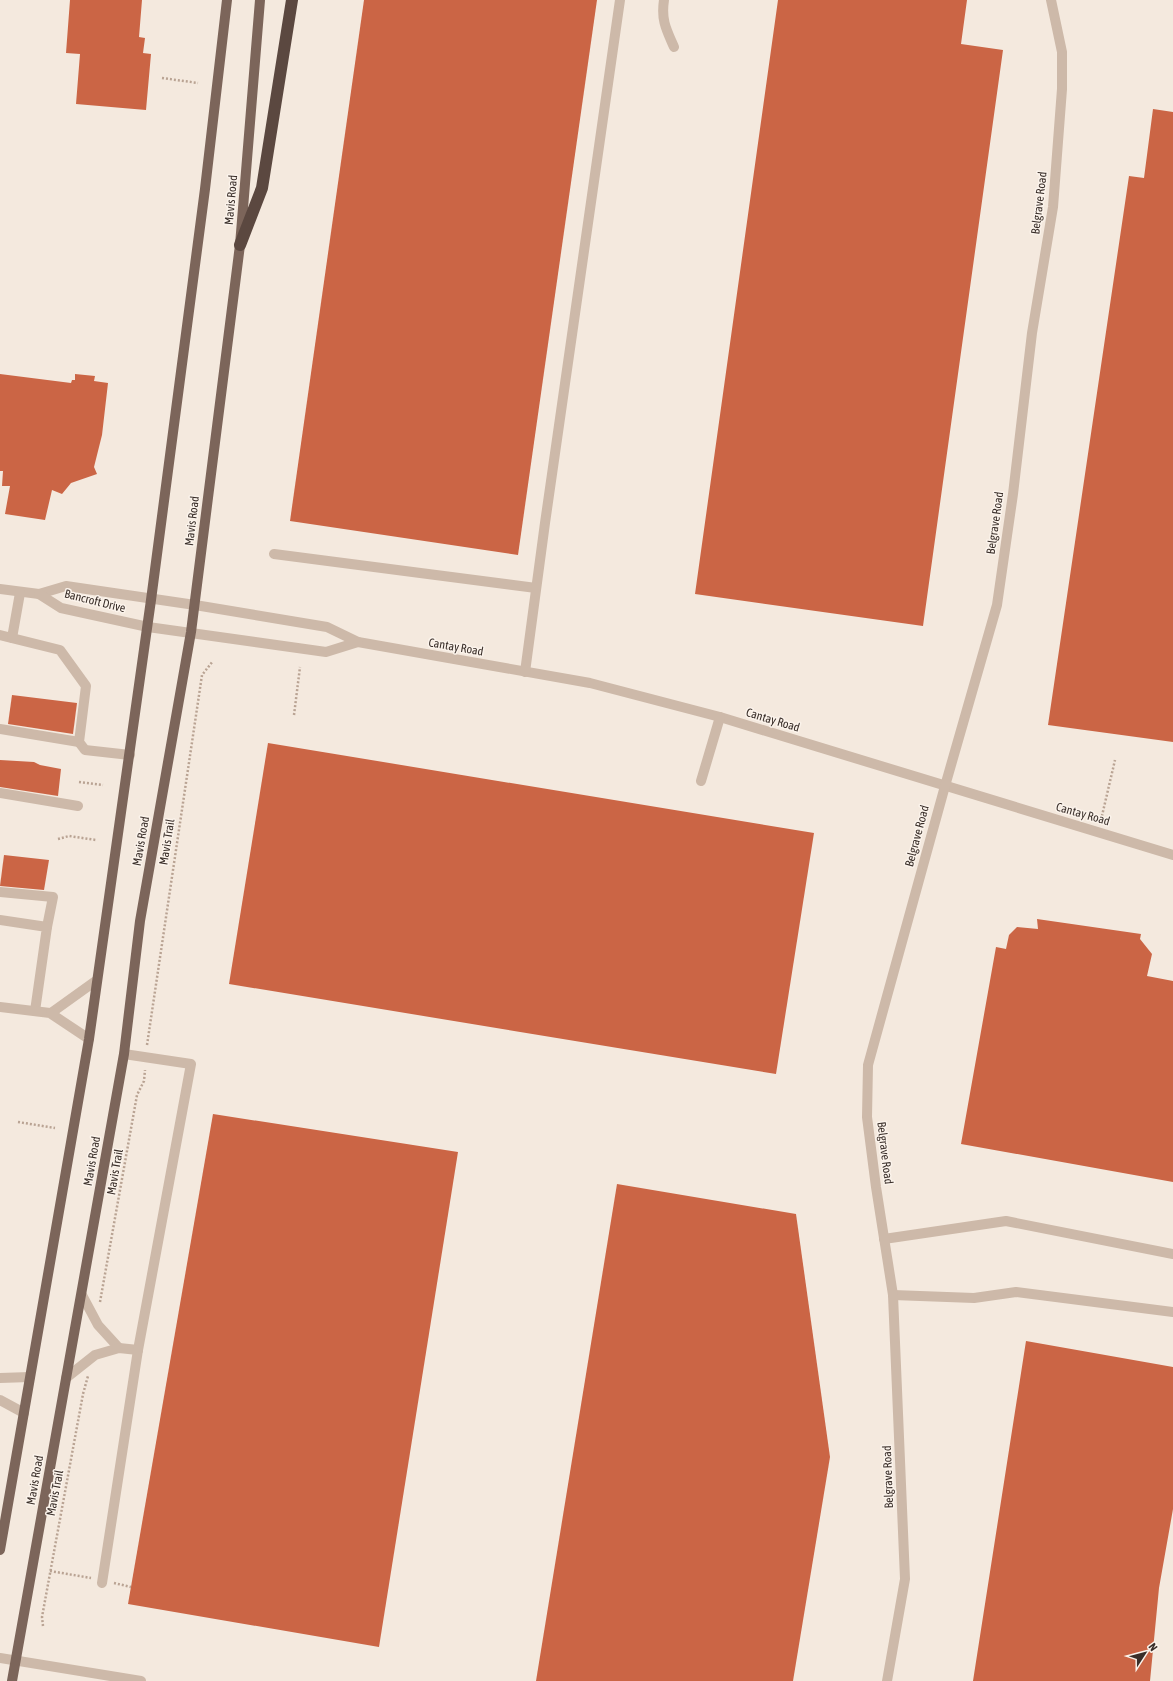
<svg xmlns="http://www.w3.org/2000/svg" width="1173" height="1681" viewBox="0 0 1173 1681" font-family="'Asap Condensed',sans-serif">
	<rect width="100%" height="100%" fill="#f4e9de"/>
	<g fill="#cb6545">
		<path d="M70,0H142L139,37L145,38L143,53L151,54L146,110L76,104L80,54L66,53Z"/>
		<path d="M364,0H597L518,555L290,521Z"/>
		<path d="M778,0H967L961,44L1003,50L923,626L695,594Z"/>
		<path d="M1153,109L1173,112V742L1048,725L1129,176L1144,178Z"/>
		<path d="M0,374L71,383L72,380H75V374L95,376L94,381L108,383L102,435L94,467L97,474L71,483L62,494L52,490L45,520L5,514L10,486H2L3,471H0Z"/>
		<path d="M12,695L77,703L73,734L8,724Z"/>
		<path d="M268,743L814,833L776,1074L229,984Z"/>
		<path d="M0,760L34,762L40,765L61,769L58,796L0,787Z"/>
		<path d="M4,855L49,860L44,890L0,886Z"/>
		<path d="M1037,919L1141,934L1140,939L1152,954L1147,976L1173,981V1182L961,1144L996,947L1006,949L1009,935L1017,927L1038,929Z"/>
		<path d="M213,1114L458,1152L379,1647L128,1604Z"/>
		<path d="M617,1184L796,1214L830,1457L793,1681H536Z"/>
		<path d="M1026,1341L1173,1367V1509L1159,1588L1150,1681H973Z"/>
	</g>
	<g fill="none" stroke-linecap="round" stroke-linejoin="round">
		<g stroke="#b9a393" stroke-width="2.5" stroke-dasharray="2 2" stroke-linecap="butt">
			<path d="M162,78L198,83"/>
			<path d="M294,715L300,667"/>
			<path d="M79,782L103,785"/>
			<path d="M1101,820L1115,760"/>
			<path d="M58,839L69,836L96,840"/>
			<path d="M147,1045L202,675L213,661"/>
			<path d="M18,1122L55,1128"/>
			<path d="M100,1302L137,1095L144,1081L145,1070"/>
			<path d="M50,1571L91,1578"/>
			<path d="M114,1583L131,1587"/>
			<path d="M43,1626L42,1617L83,1394L88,1376"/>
		</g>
		<g stroke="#cdb9a9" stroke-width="10">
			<path d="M664,0C661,20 666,29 674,47"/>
			<path d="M274,554L536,588"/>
			<path d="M0,589L39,594L66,586L195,605L327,627L358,642L590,683L720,717L1173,855"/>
			<path d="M39,594L61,608L148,627L326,652L358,642"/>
			<path d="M0,635L60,650L86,686L79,742L85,750L130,755"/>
			<path d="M12,638L20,593"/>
			<path d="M525,672L545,523L620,0"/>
			<path d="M0,729L79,742"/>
			<path d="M701,781L720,717"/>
			<path d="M0,793L78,806"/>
			<path d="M0,892L53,897L47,927"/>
			<path d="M0,920L47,927L35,1011"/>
			<path d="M0,1007L50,1013L89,1039"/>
			<path d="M51,1013L97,980"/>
			<path d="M884,1239L1006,1221L1173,1254"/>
			<path d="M82,1295L98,1325L119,1348"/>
			<path d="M893,1295L974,1298L1016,1292L1173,1312"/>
			<path d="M0,1378L30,1377"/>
			<path d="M66,1378L95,1355L119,1348L138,1350L191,1064L124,1054"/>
			<path d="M0,1400L24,1413"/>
			<path d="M102,1583L138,1350"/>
			<path d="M0,1658L141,1681"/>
			<path d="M887,1681L905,1579L893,1295L876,1187L867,1117L868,1065L945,786L997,605L1013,494L1032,333L1053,207L1062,89V52L1051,0"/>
		</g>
		<g stroke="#7c655a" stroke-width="10">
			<path d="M0,1550L89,1039L151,600L205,189L227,0"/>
			<path d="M12,1681L124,1054L140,921L191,632L240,245L260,0"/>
		</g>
		<path stroke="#5b4840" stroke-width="12" d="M240,245L262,188L292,0"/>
	</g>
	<g text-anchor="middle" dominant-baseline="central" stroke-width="3" stroke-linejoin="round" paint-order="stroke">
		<g font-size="12" fill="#392e29" stroke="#fbf3eb">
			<text transform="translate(231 200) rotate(-85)">Mavis Road</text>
			<text transform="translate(1039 203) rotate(-83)">Belgrave Road</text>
			<text transform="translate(192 521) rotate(-83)">Mavis Road</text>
			<text transform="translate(995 523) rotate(-82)">Belgrave Road</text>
			<text transform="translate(95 601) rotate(14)">Bancroft Drive</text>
			<text transform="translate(456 647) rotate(10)">Cantay Road</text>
			<text transform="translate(773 720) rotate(17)">Cantay Road</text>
			<text transform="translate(1083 814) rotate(16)">Cantay Road</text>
			<text transform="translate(917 836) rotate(-75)">Belgrave Road</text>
			<text transform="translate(141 841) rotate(-80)">Mavis Road</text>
			<text transform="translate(167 842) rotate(-81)">Mavis Trail</text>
			<text transform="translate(885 1153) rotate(83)">Belgrave Road</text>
			<text transform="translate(92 1161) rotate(-80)">Mavis Road</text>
			<text transform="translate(115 1172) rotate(-80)">Mavis Trail</text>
			<text transform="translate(888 1477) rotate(-92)">Belgrave Road</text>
			<text transform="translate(35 1480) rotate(-80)">Mavis Road</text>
			<text transform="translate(55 1493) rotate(-79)">Mavis Trail</text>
		</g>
	</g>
	<g transform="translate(1145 1653) rotate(54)" stroke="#fbf3eb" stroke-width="3" paint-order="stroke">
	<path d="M0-3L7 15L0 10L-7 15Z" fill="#392e29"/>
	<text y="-6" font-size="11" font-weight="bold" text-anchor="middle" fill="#392e29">N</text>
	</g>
</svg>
